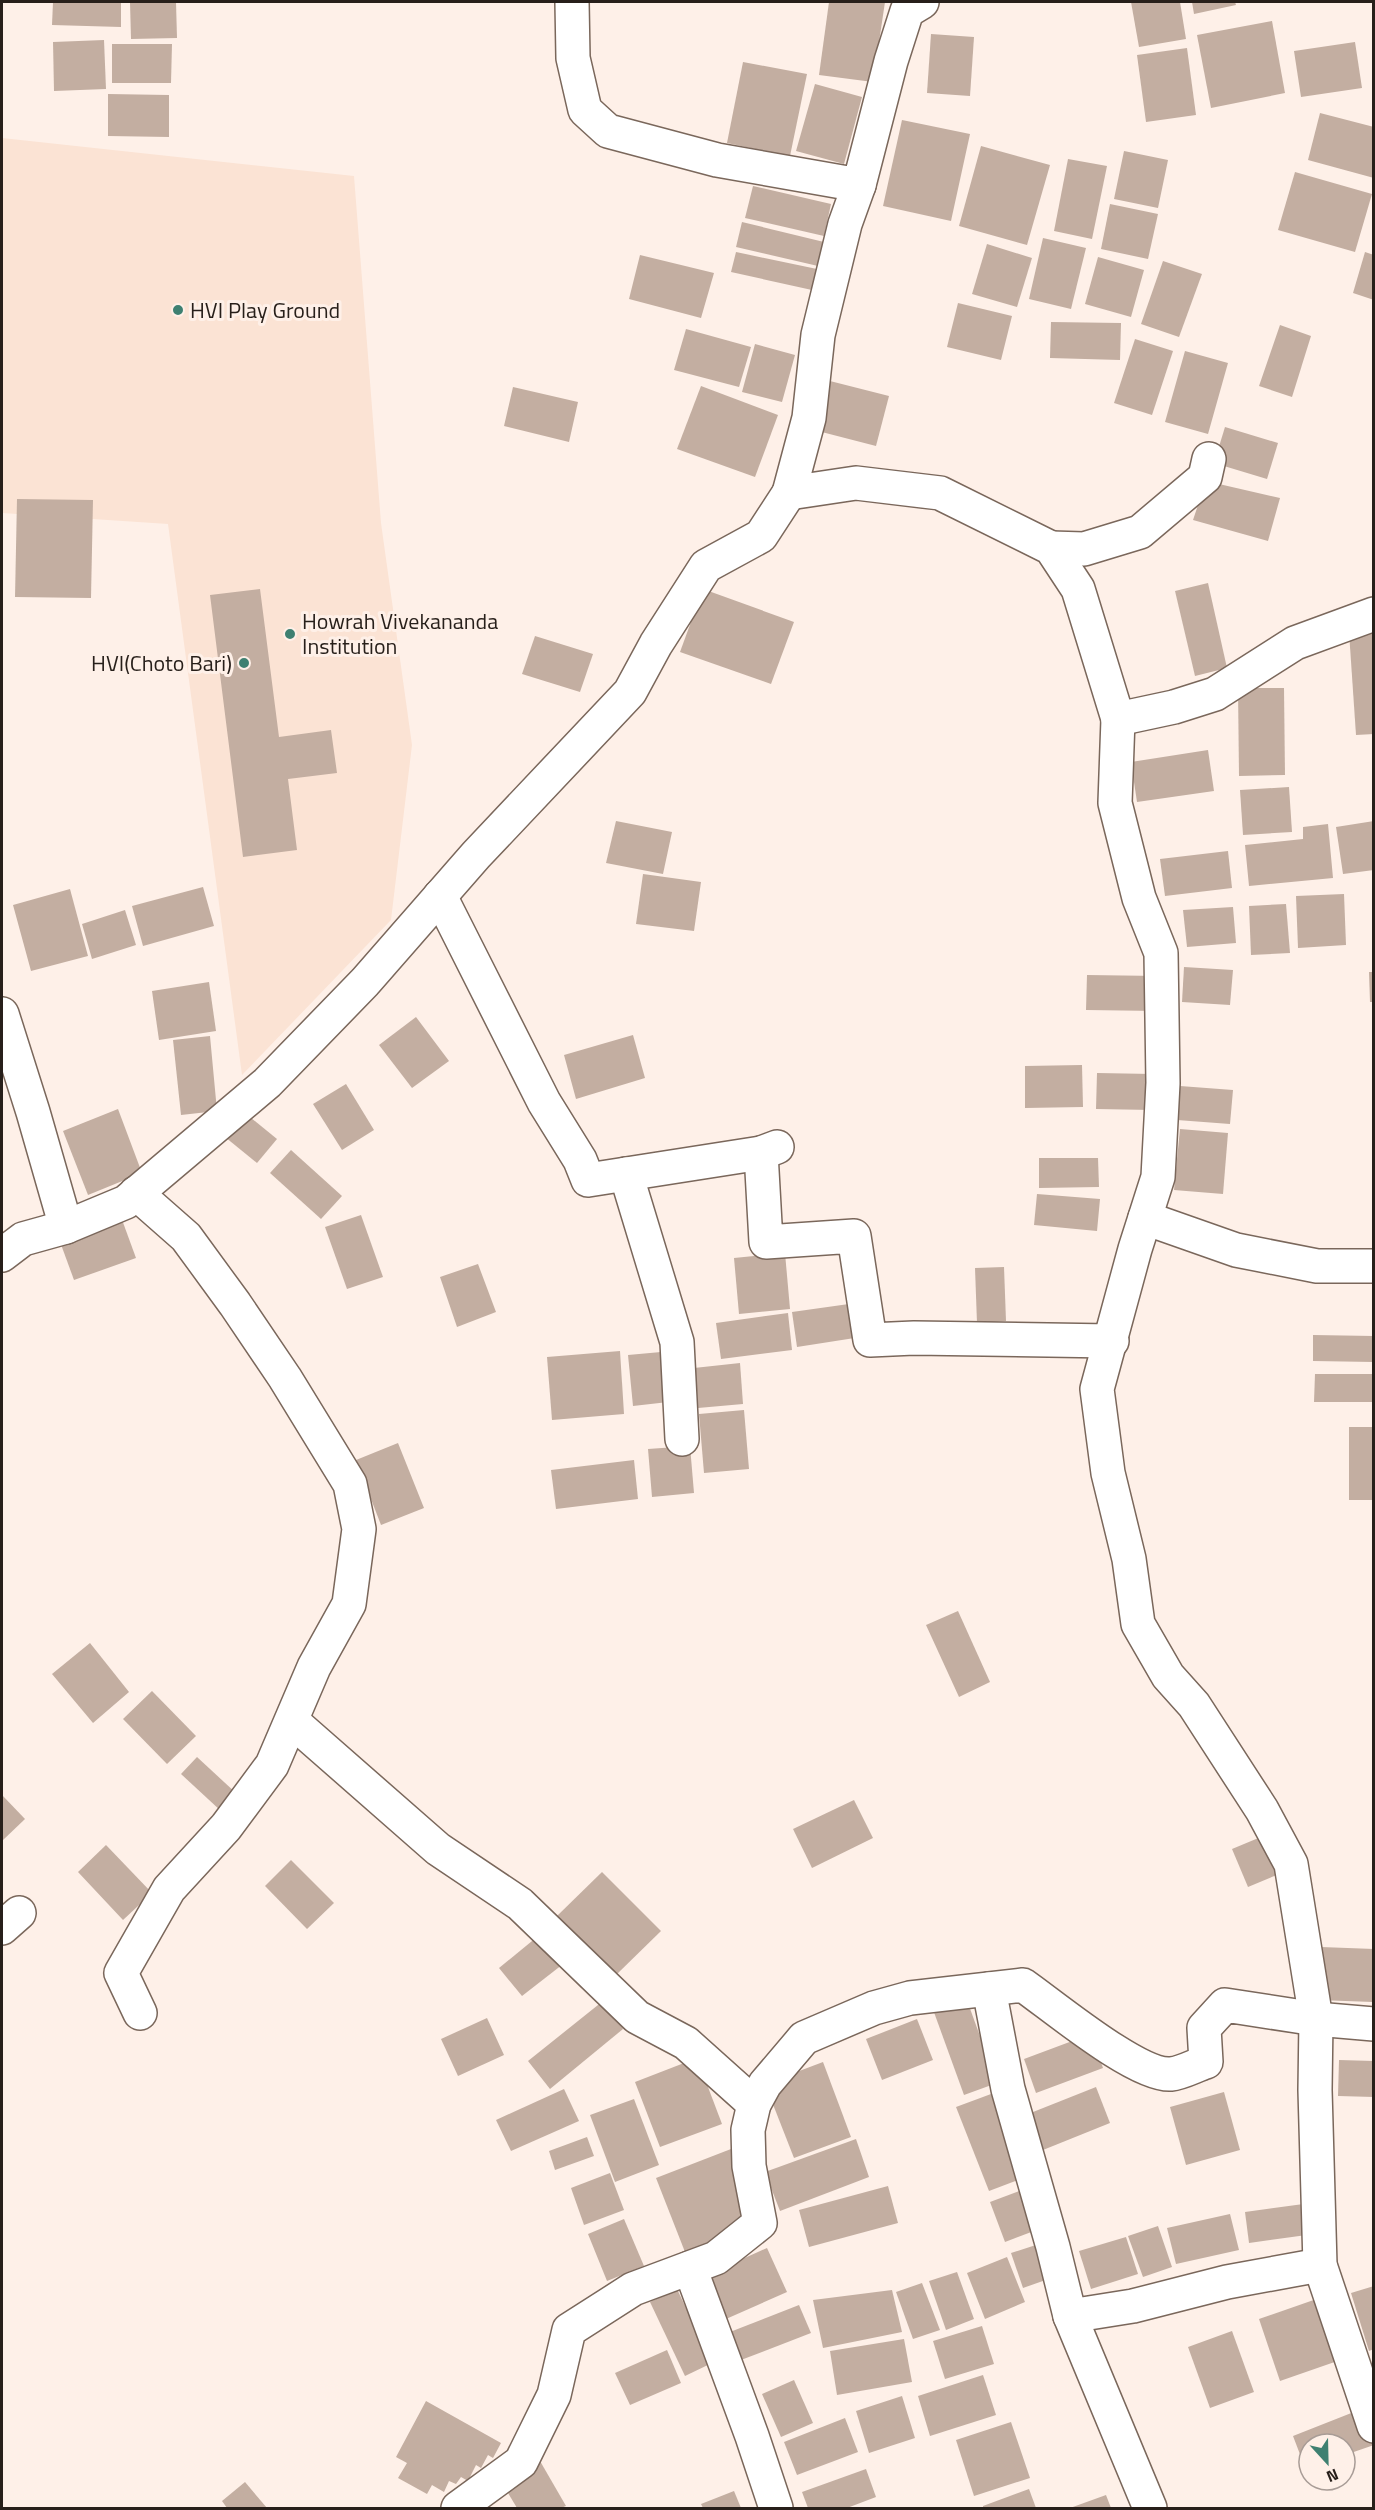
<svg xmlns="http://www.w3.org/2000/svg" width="1375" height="2510" viewBox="0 0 1375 2510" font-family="'Titillium Web',sans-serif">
	<rect width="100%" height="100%" fill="#fef0e8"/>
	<path fill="#fbe3d4" d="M2,138L354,176L381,523L412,745L391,920L242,1075L168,524L2,513Z"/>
	<g fill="#c3aea1">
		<path d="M53,2H121V27L52,25Z"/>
		<path d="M130,2H176L177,38L131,39Z"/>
		<path d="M829,2H885L873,82L819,75Z"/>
		<path d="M1131,2H1180L1186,39L1139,47Z"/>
		<path d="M1192,2H1235L1236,5L1194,14Z"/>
		<path d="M1272,21L1285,93L1211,108L1197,35Z"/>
		<path d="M931,34L974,37L970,96L927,93Z"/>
		<path d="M104,40L106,89L54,91L53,42Z"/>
		<path d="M1355,42L1362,88L1301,97L1294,51Z"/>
		<path d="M112,44H172L171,83H112Z"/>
		<path d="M1187,48L1196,115L1146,122L1137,55Z"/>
		<path d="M743,62L807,74L790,156L727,143Z"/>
		<path d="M815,84L862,97L844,164L796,151Z"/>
		<path d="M108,94L169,95V137L108,136Z"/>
		<path d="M1320,113L1374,127V178L1308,160Z"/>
		<path d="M902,120L970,134L951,221L883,206Z"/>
		<path d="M981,146L1050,165L1027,245L959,226Z"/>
		<path d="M1124,151L1168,160L1158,208L1114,199Z"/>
		<path d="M1068,159L1107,166L1092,239L1054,231Z"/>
		<path d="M1295,172L1372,194L1355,252L1278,230Z"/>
		<path d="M753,186L831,204L824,236L745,218Z"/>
		<path d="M1110,204L1158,214L1148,259L1101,249Z"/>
		<path d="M742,222L824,242L818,266L736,247Z"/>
		<path d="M1043,238L1086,248L1071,309L1029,299Z"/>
		<path d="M987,244L1032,258L1017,307L972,294Z"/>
		<path d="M736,252L817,269L812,290L731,272Z"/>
		<path d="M1365,252L1374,255V300L1353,293Z"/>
		<path d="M640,255L714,273L701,318L629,299Z"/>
		<path d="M1098,257L1144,270L1131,317L1085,304Z"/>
		<path d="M1163,261L1202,274L1179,337L1141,324Z"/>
		<path d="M958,303L1012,316L1001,360L947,347Z"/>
		<path d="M1051,322L1121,323L1120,360L1050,358Z"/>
		<path d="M1280,325L1311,336L1292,397L1259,386Z"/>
		<path d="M686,329L751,347L739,387L674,370Z"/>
		<path d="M1135,339L1173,351L1152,415L1114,403Z"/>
		<path d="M755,344L795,355L782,402L742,392Z"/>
		<path d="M1185,351L1228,363L1208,434L1165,422Z"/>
		<path d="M826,380L889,396L876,446L814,430Z"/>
		<path d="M701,386L778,415L755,477L677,449Z"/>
		<path d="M513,387L578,402L569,442L504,426Z"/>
		<path d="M1225,427L1278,443L1267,479L1214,463Z"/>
		<path d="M1206,481L1280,498L1268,541L1193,520Z"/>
		<path d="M17,499L93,500L91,598L15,597Z"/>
		<path d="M1208,583L1227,668L1195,676L1175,591Z"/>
		<path d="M260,589L279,737L331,730L337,773L288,779L297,850L243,857L210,595Z"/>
		<path d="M703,589L794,622L771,684L680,652Z"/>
		<path d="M1374,631V734L1356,735L1349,632Z"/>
		<path d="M535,636L593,654L580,692L522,674Z"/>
		<path d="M1238,688H1284L1285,775L1239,776Z"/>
		<path d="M1208,750L1214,791L1137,802L1131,762Z"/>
		<path d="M1289,787L1292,832L1243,835L1240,790Z"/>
		<path d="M616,821L672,832L663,874L606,863Z"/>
		<path d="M1374,821V870L1343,874L1336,827Z"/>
		<path d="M1328,824L1333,878L1249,886L1245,845L1303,839V827Z"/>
		<path d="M1228,851L1232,888L1165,896L1160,859Z"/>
		<path d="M643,874L701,882L694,931L636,924Z"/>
		<path d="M203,887L214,926L143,946L132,906Z"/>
		<path d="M70,889L88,956L31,971L13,905Z"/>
		<path d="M1344,894L1346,945L1298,948L1296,896Z"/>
		<path d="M1286,904L1290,953L1251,955L1249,906Z"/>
		<path d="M1233,907L1236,943L1187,947L1183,910Z"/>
		<path d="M125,910L136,945L92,959L82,924Z"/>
		<path d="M1184,967L1233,970L1230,1005L1182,1002Z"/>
		<path d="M1369,972H1374V1002H1370Z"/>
		<path d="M1087,975L1159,976L1158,1011L1086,1010Z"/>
		<path d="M209,982L216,1031L159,1040L152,991Z"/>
		<path d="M416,1017L449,1061L412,1088L379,1045Z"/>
		<path d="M633,1035L645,1078L576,1099L564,1055Z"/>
		<path d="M210,1036L217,1111L181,1115L173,1040Z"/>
		<path d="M1082,1065L1083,1107L1025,1108V1066Z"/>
		<path d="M1097,1073L1153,1074L1152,1110L1096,1109Z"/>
		<path d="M346,1084L374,1130L342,1150L313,1104Z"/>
		<path d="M1180,1086L1233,1090L1230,1124L1177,1120Z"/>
		<path d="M118,1109L142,1173L88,1195L63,1131Z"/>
		<path d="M245,1113L277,1139L257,1163L225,1137Z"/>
		<path d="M1180,1129L1228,1133L1223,1194L1174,1190Z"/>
		<path d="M291,1150L342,1196L321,1219L270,1173Z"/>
		<path d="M1039,1158H1098L1099,1187L1039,1188Z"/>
		<path d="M1037,1194L1100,1199L1097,1231L1034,1225Z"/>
		<path d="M361,1215L383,1277L347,1289L325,1227Z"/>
		<path d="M121,1217L136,1258L74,1280L59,1239Z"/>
		<path d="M785,1253L790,1309L739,1314L734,1258Z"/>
		<path d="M478,1264L496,1312L457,1327L440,1277Z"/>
		<path d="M1004,1267L1006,1321L977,1323L975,1268Z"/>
		<path d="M856,1303L861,1337L797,1347L792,1312Z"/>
		<path d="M788,1313L792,1350L721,1359L716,1323Z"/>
		<path d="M1313,1335L1374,1336V1362L1313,1361Z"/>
		<path d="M620,1351L624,1414L552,1420L547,1357Z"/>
		<path d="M672,1351L677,1401L633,1406L628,1355Z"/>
		<path d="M740,1363L743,1404L698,1408L694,1368Z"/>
		<path d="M1315,1374H1374V1402H1314Z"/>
		<path d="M744,1410L749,1469L704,1473L699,1414Z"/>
		<rect x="1349" y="1427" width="25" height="73"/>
		<path d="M398,1443L424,1508L381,1525L356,1460Z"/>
		<path d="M690,1446L694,1493L652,1497L648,1449Z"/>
		<path d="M634,1460L638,1499L556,1509L551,1470Z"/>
		<path d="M958,1611L990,1682L959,1697L926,1625Z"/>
		<path d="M90,1643L129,1692L93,1723L52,1674Z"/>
		<path d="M152,1691L196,1736L167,1764L123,1719Z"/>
		<path d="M197,1757L237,1794L221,1811L181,1774Z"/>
		<path d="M2,1795L25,1819L2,1841Z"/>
		<path d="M854,1800L873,1838L812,1868L793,1829Z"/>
		<path d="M1268,1834L1284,1872L1248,1887L1232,1849Z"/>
		<path d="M106,1845L152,1893L123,1920L78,1872Z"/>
		<path d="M291,1860L334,1903L307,1929L265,1886Z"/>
		<path d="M602,1872L661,1931L616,1975L557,1916Z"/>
		<path d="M543,1932L567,1961L522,1996L499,1968Z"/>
		<path d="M1321,1947L1374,1949L1373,2002L1318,2000Z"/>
		<path d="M964,1992L997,2083L964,2095L931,2004Z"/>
		<path d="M608,1997L623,2029L550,2089L528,2061Z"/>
		<path d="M487,2018L504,2055L458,2076L441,2039Z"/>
		<path d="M917,2019L933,2060L882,2080L866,2039Z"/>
		<path d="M1091,2034L1103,2068L1036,2093L1024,2059Z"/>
		<path d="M697,2058L722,2124L660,2147L635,2082Z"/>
		<path d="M1339,2060L1374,2061V2097L1338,2096Z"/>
		<path d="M823,2062L851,2137L794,2158L765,2084Z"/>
		<path d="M1096,2087L1110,2123L1043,2150L1028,2114Z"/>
		<path d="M564,2089L579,2121L511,2151L496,2120Z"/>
		<path d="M1224,2092L1240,2150L1186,2165L1170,2107Z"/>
		<path d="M991,2094L1023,2178L989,2191L956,2107Z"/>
		<path d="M634,2099L659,2165L615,2182L590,2115Z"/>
		<path d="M587,2137L594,2156L555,2170L549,2151Z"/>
		<path d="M856,2139L869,2177L780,2211L765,2172Z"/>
		<path d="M731,2149L760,2223L685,2252L656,2178Z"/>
		<path d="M610,2173L624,2210L584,2225L571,2188Z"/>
		<path d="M888,2186L898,2223L809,2247L799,2210Z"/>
		<path d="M1027,2188L1042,2228L1005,2242L990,2202Z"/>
		<path d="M1311,2203L1314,2234L1249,2243L1245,2212Z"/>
		<path d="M1230,2214L1239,2250L1176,2264L1167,2228Z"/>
		<path d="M624,2219L644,2266L607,2281L588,2234Z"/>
		<path d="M1158,2226L1172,2267L1143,2277L1128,2236Z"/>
		<path d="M1126,2237L1138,2274L1091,2289L1079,2251Z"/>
		<path d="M1045,2242L1057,2276L1023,2288L1011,2253Z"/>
		<path d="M767,2248L787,2292L726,2319L707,2275Z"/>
		<path d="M1007,2257L1025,2302L985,2319L967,2273Z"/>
		<path d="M957,2272L974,2319L946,2330L929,2281Z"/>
		<path d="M922,2283L940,2330L913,2339L896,2292Z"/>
		<path d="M1374,2286V2349L1369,2351L1351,2293Z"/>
		<path d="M677,2289L712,2363L685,2376L650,2302Z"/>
		<path d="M892,2290L902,2332L823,2348L813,2300Z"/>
		<path d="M1328,2295L1349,2357L1280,2381L1259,2319Z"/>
		<path d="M799,2305L811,2333L741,2360L730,2332Z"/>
		<path d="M982,2326L994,2364L945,2379L933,2341Z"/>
		<path d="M1232,2331L1254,2392L1210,2408L1188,2347Z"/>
		<path d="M904,2339L912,2382L837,2395L830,2351Z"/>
		<path d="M667,2350L681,2383L630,2405L615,2373Z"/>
		<path d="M983,2375L996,2415L930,2436L918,2396Z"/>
		<path d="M794,2380L813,2423L781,2437L762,2394Z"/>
		<path d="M902,2396L915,2438L869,2453L856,2411Z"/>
		<path d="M426,2401L501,2443L493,2458L488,2455L481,2468L476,2465L468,2481L461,2477L456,2484L449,2481L444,2492L432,2485L427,2494L398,2478L407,2463L396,2457Z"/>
		<path d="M1364,2408L1374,2434V2445L1345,2455V2444H1309V2469L1306,2470L1293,2436Z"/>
		<path d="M845,2418L858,2452L797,2475L784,2442Z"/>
		<path d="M1011,2422L1030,2478L974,2496L956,2440Z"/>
		<path d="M540,2461L566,2506L561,2508H517L502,2483Z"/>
		<path d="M866,2469L876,2497L847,2508H808L802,2492Z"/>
		<path d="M245,2482L267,2508H227L222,2501Z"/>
		<path d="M1029,2489L1036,2508H983V2506Z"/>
		<path d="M734,2491L741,2508H703L701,2504Z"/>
		<path d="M1106,2495L1111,2508H1070Z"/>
	</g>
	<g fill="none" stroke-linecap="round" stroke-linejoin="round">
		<defs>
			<g id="minor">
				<path d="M572,2L573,58L585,110L608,131L717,160L859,185L891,61L907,11L922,2"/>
				<path d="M859,185L845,224L818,335L809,418L789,493L856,483L940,493L1051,548L1078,589L1118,719L1174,707L1215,694L1295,643L1374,614"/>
				<path d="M1051,548L1084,549L1140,532L1205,477L1209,459"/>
				<path d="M1118,719L1115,803L1139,898L1161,953L1163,1083L1158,1177L1135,1249L1097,1389L1108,1473L1129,1559L1138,1624L1168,1676L1194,1705L1262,1810L1291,1864L1316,2019L1315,2090L1320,2265L1374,2426"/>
				<path d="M440,896L544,1102L580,1160L588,1180L761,1153L777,1147"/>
				<path d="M2,1014L33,1112L66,1227"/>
				<path d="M761,1153L766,1242L854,1236L870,1340L914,1338L1112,1341"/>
				<path d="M626,1174L677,1342L682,1439"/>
				<path d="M136,1193L186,1237L235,1304L285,1378L350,1484L359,1529L349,1604L314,1667L272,1765L226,1827L169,1889L121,1973L140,2013"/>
				<path d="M1145,1218L1236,1250L1317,1266H1374"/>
				<path d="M2,1255L23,1239L66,1227L126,1202L267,1083L365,982L476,855L630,692L656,644L706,566L761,536L789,493"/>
				<path d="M292,1721L438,1849L520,1904L637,2017L686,2043L754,2104"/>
				<path d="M2,1928L19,1913"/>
				<path d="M989,1989L1008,2089L1053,2247L1070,2316L1133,2306L1227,2282L1320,2265"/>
				<path d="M690,2268L752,2436L776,2508"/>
				<path d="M1070,2316L1150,2508"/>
				<path d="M458,2508L521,2462L554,2395L569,2330L633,2289L716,2258L760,2223L749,2166L748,2130L754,2104L765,2084L804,2038L874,2008L910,1998L1023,1985C1053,2006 1138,2077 1171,2074C1182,2073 1196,2065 1206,2062L1204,2028L1225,2005L1316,2019L1374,2024"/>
			</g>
		</defs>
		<use href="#minor" stroke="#7a675b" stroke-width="36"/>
		<use href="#minor" stroke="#fff" stroke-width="33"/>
	</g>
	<g fill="#3e8071" stroke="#fef0e8" stroke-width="2">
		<circle cx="178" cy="310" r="6"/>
		<circle cx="290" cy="634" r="6"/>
		<circle cx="244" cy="663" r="6"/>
	</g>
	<g text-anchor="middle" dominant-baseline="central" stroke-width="6" stroke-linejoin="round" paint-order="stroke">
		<g font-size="22" fill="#271f1a" stroke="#fef0e8" text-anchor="start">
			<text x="190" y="310">HVI Play Ground</text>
			<text x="302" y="621">Howrah Vivekananda<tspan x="302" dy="25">Institution</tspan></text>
			<text x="232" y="663" text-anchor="end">HVI(Choto Bari)</text>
		</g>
	</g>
	<rect width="1375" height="2510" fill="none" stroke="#271f1a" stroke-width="6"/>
	<g transform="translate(1327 2462) rotate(158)"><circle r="28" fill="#fef0e8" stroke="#a89c96" stroke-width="1.5"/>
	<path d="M0-4.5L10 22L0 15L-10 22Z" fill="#3e8071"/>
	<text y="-9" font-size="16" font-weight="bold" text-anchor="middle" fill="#271f1a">N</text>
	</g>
</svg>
